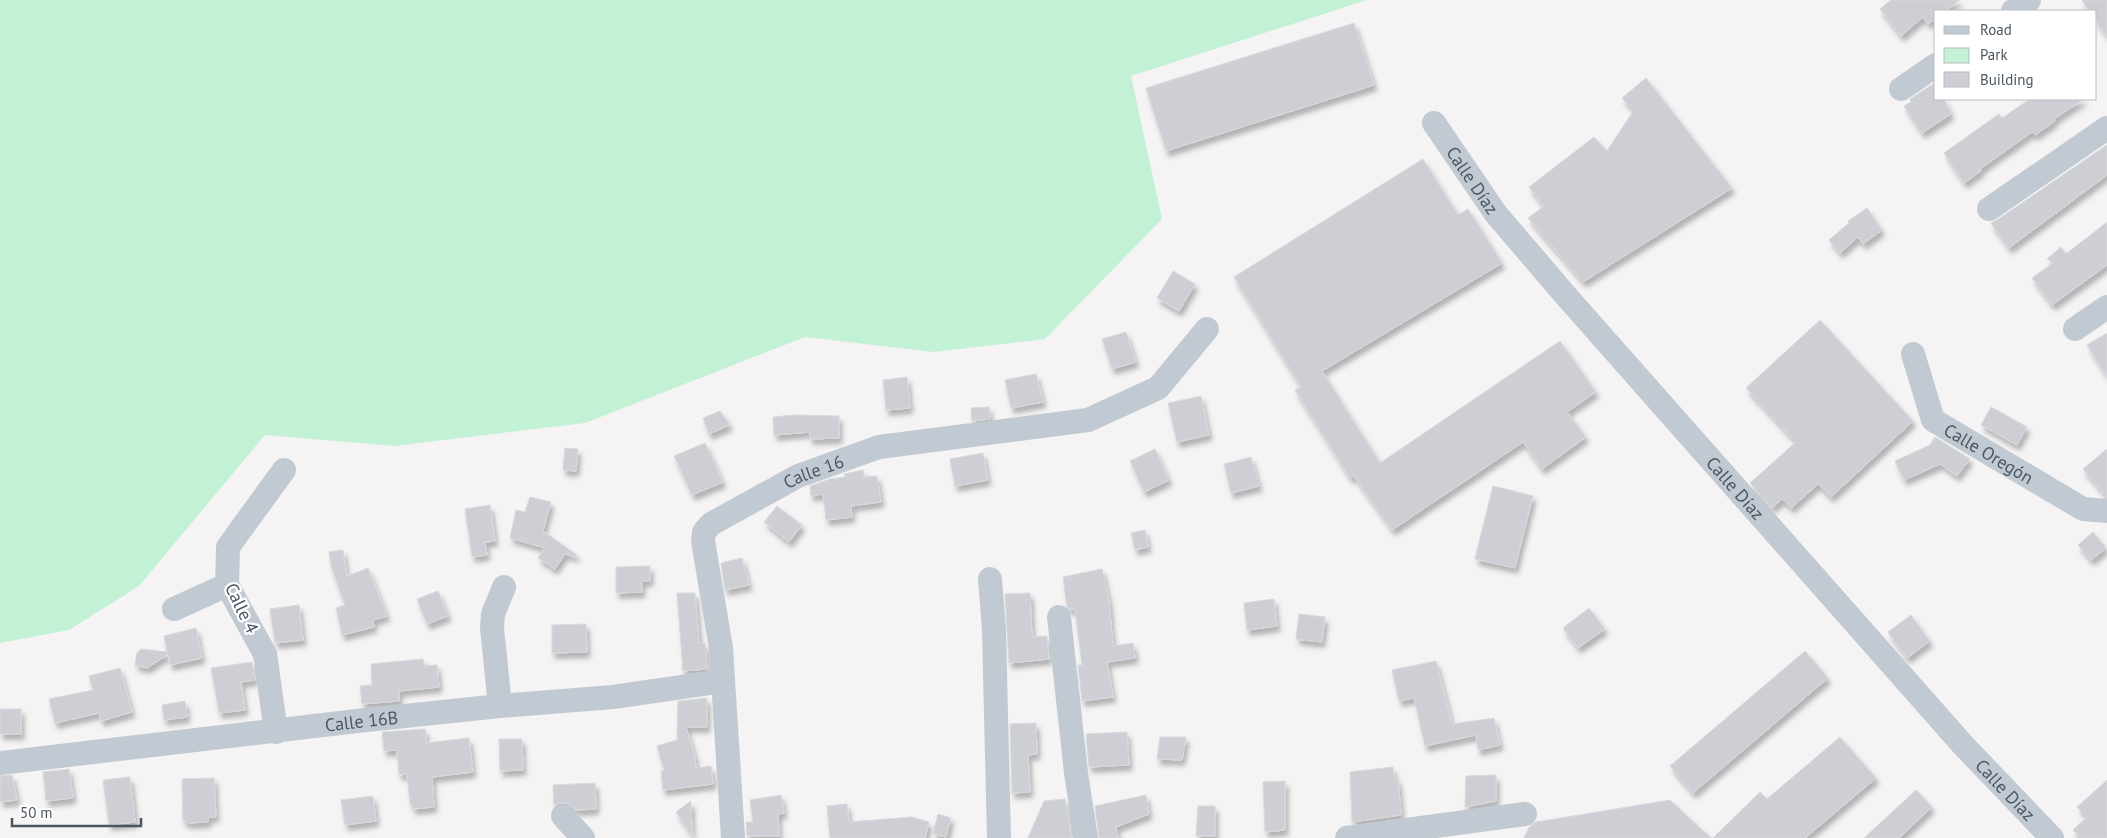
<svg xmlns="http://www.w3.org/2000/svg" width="2107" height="838" viewBox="0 0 2107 838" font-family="'PT Sans',sans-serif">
	<defs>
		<filter id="shadow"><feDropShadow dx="3" dy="5.5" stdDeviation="2.5" flood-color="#0004"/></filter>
	</defs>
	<rect width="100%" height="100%" fill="#f5f3f3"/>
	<path fill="#c3f1d5" d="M0,0H1367L1131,76L1162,219L1045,339L934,352L805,337L585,423L394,446L265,435L139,586L69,630L0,643Z"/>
	<g fill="#cdcfd5" stroke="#d7d9de" filter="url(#shadow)">
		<path d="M1891,0H1960L1945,11H1936V18L1928,24L1923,17L1901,36L1880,9Z"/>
		<path d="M2082,0H2107V36L2096,21V11H2089Z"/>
		<path d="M1354,23L1374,85L1166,151L1146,88Z"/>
		<path d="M1646,78L1732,188L1583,282L1528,218L1544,206L1529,187L1594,137L1607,151L1634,110L1622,98Z"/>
		<path d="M1936,82V99H1944L1951,114L1922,133L1904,106L1911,102L1910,99Z"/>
		<path d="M2030,99H2084L2054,119L2055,121L2035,135L2032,132L1980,169L1981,171L1964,183L1944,153L1999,114L2002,118Z"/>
		<path d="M2107,145V175L2009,248L1991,223L1997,220Z"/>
		<path d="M1423,159L1458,215L1468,209L1502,263L1322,371L1380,463L1560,341L1596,392L1567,412L1586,437L1542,469L1523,442L1392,530L1354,476L1350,478L1295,390L1301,387L1234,277Z"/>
		<path d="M1867,208L1882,230L1863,244L1858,237L1840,253L1829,240L1849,223L1848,221Z"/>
		<path d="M2107,222V265L2052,305L2032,278L2053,263L2047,259L2061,247L2066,254Z"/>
		<path d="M1173,271L1195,284L1179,311L1157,298Z"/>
		<path d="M1820,320L1913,421L1831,497L1818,484L1791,508L1782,499L1772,508L1750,483L1796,442L1746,388Z"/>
		<path d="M1126,332L1136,362L1112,369L1102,339Z"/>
		<path d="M2107,333V376L2087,345Z"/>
		<path d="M1036,374L1043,402L1011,408L1005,380Z"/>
		<path d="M907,377L910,408L886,410L883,380Z"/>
		<path d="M1201,396L1209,435L1177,442L1168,403Z"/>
		<path d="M989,407L990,419L972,421L971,408Z"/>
		<path d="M1991,407L2027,427L2017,445L1981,425Z"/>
		<path d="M720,411L730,425L709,434L703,418Z"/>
		<path d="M794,415L839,416V438L810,439V432L774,435L773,417Z"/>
		<path d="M1935,437L1970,459L1957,476L1940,464L1904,480L1895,461L1930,445Z"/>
		<path d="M705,443L723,482L692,495L674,456Z"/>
		<path d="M565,448L578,449L576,471L563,470Z"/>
		<path d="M1155,449L1169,480L1144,492L1130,461Z"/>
		<path d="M2107,449V497L2083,469Z"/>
		<path d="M983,453L988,480L955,486L950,459Z"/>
		<path d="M1251,457L1259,486L1231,493L1224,464Z"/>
		<path d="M863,470L864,477L877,476L881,502L851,506L852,517L826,520L823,494L811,496L810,486L830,479L845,477L844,474Z"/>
		<path d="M1493,486L1533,496L1515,568L1475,559Z"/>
		<path d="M530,497L551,502L543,531L577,555L576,557L565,554L555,569L538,558L545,548L510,538L516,510L525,512Z"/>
		<path d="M490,505L495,541L485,542L487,555L472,557L465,509Z"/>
		<path d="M777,506L802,525L789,542L764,522Z"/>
		<path d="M1145,530L1148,547L1135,550L1131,533Z"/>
		<path d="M2093,532L2106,548L2091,560L2078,545Z"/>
		<path d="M343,550L347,576L368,568L387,616L373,620L374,627L342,635L336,608L345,605L331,566L329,552Z"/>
		<path d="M742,558L749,585L725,590L721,563Z"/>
		<path d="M650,566V581H642V592L616,593V567Z"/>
		<path d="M1102,569L1109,602L1113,646L1133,643L1135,658L1107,662L1113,697L1082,701L1078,665H1082L1075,609L1071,610L1067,607L1063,577Z"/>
		<path d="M438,591L448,616L427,624L417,599Z"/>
		<path d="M677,593H695L699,644L705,643L707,669L683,671Z"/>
		<path d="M1030,593L1032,637L1047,636L1049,659L1009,663L1005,594Z"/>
		<path d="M1274,599L1277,626L1247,630L1244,603Z"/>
		<path d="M299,605L303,640L275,643L270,609Z"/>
		<path d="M1589,608L1605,629L1578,648L1563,628Z"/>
		<path d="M1299,614L1325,617L1322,642L1296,639Z"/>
		<path d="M1911,615L1930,641L1907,658L1888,632Z"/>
		<path d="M586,624L587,652L552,653V625Z"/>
		<path d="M196,628L202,658L170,665L168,654L147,668L135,665L137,653L141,649L167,652L164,636Z"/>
		<path d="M1805,651L1828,678L1693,793L1670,766Z"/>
		<path d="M423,659L424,666L437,665L439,687L399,691V701L362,704L360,686L372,685L371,664Z"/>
		<path d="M1436,661L1452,724L1494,718L1500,745L1478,750L1476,735L1425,746L1414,698L1399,701L1392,670Z"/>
		<path d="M252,662L255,680L241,682L245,710L219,713L211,668Z"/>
		<path d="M120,668L132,712L101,721L99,713L55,723L49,699L93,690L89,676Z"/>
		<path d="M707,698V727H686L695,757L696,768L711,766L713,784L663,790L661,771H664L657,746L677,740L678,701Z"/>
		<path d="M185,701L187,717L164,720L162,705Z"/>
		<rect x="0" y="709" width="21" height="25"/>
		<path d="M1036,723L1037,754L1028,755L1030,792L1012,793L1010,724Z"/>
		<path d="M425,729L426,743L469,738L473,772L432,777L434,807L413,809L412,804H410L407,774L399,775L397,750L384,751L382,732Z"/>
		<path d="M1127,732L1129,765L1089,767L1086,734Z"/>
		<path d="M1160,737H1186L1182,760L1157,759Z"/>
		<path d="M1840,737L1876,778L1805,838H1713L1760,792L1767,799Z"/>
		<path d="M499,739H522L523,770L500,771Z"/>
		<path d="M1393,767L1395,780L1398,779L1401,815L1352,822L1350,772Z"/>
		<path d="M69,769L73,798L46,801L43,772Z"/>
		<path d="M12,775L17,800L0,802V776Z"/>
		<path d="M1496,775V801L1465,807L1466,776Z"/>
		<path d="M130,777L135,822L109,825L103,780Z"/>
		<path d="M214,778L216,817H208V822L188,823L187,821H183L182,779Z"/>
		<path d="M2107,780V838H2081L2073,830L2087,817L2077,807Z"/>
		<path d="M1285,781V830L1265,832L1263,782Z"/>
		<path d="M595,783L596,809L576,810L567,803H560L554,805L553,785Z"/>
		<path d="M1916,790L1932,807L1899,838H1864Z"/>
		<path d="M781,795L784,813L778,814L779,836H747L746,822H753L750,800Z"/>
		<path d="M1146,795L1149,814L1116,827L1118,838H1099L1095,806Z"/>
		<path d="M373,796L376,821L345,825L341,800Z"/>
		<path d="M1065,799L1072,838H1028L1044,801Z"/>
		<path d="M1670,800L1711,838H1524L1529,827L1536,822Z"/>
		<path d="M691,801L692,835L676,812Z"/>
		<path d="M847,804L849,822L912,817L929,822L925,838H830L827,806Z"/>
		<path d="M1198,806H1215V836H1196Z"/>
		<path d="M938,814L951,818L946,837L933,834Z"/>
	</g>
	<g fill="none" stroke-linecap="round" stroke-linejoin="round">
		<g stroke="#c1cad2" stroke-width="24">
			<path d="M2013,11L2029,0"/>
			<path d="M1901,89L1936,65"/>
			<path id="s1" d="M1434,123L1496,214L1567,297L1963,745L2052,838"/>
			<path d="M1989,209L2107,128"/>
			<path d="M2075,329L2107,307"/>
			<path id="s2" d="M1913,354L1933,420L2083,509L2107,511"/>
			<path d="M990,579L994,630L999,838"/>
			<path d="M174,609L227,585"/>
			<path d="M1059,617L1076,773L1086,838"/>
			<path d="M500,706L492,628L493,614L504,587"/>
			<path d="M276,732L265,654L227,585L228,547L284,470"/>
			<path id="s3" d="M0,763L357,721L500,706L613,697L723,681"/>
			<path d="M563,816L583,838"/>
			<path id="s4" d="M733,838L721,648L703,541L704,532L711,524L798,476L879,447L1088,420L1158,388L1207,329"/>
			<path d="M1347,838L1525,814"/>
		</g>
	</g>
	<g text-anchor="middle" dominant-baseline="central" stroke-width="4.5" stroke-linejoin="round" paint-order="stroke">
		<g font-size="18" fill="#4a5661" stroke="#fff">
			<text stroke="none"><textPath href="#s1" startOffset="69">Calle Díaz</textPath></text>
			<text stroke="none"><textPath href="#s2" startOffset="134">Calle Oregón</textPath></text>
			<text stroke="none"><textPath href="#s4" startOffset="434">Calle 16</textPath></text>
			<text stroke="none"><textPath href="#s1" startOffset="474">Calle Díaz</textPath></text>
			<text transform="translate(242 608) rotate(64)">Calle 4</text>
			<text stroke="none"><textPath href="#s3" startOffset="364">Calle 16B</textPath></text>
			<text stroke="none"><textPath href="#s1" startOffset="879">Calle Díaz</textPath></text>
		</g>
	</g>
	<rect x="1934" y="10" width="162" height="90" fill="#ffffff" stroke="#b7bbc0"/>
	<rect x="1944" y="26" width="25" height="8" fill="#c1cad2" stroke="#b7bbc0"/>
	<text x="1980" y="35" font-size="15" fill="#4a5661">Road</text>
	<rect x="1944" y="48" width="25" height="15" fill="#c3f1d5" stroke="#b7bbc0"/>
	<text x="1980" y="60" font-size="15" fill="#4a5661">Park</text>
	<rect x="1944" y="72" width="25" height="15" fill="#cdcfd5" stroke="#b7bbc0"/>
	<text x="1980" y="85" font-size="15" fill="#4a5661">Building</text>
	<path d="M12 818v8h129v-8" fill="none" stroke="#4a5661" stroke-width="2.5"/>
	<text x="20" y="818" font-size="15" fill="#4a5661" stroke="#ffffff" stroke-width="4" paint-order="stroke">50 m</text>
</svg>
